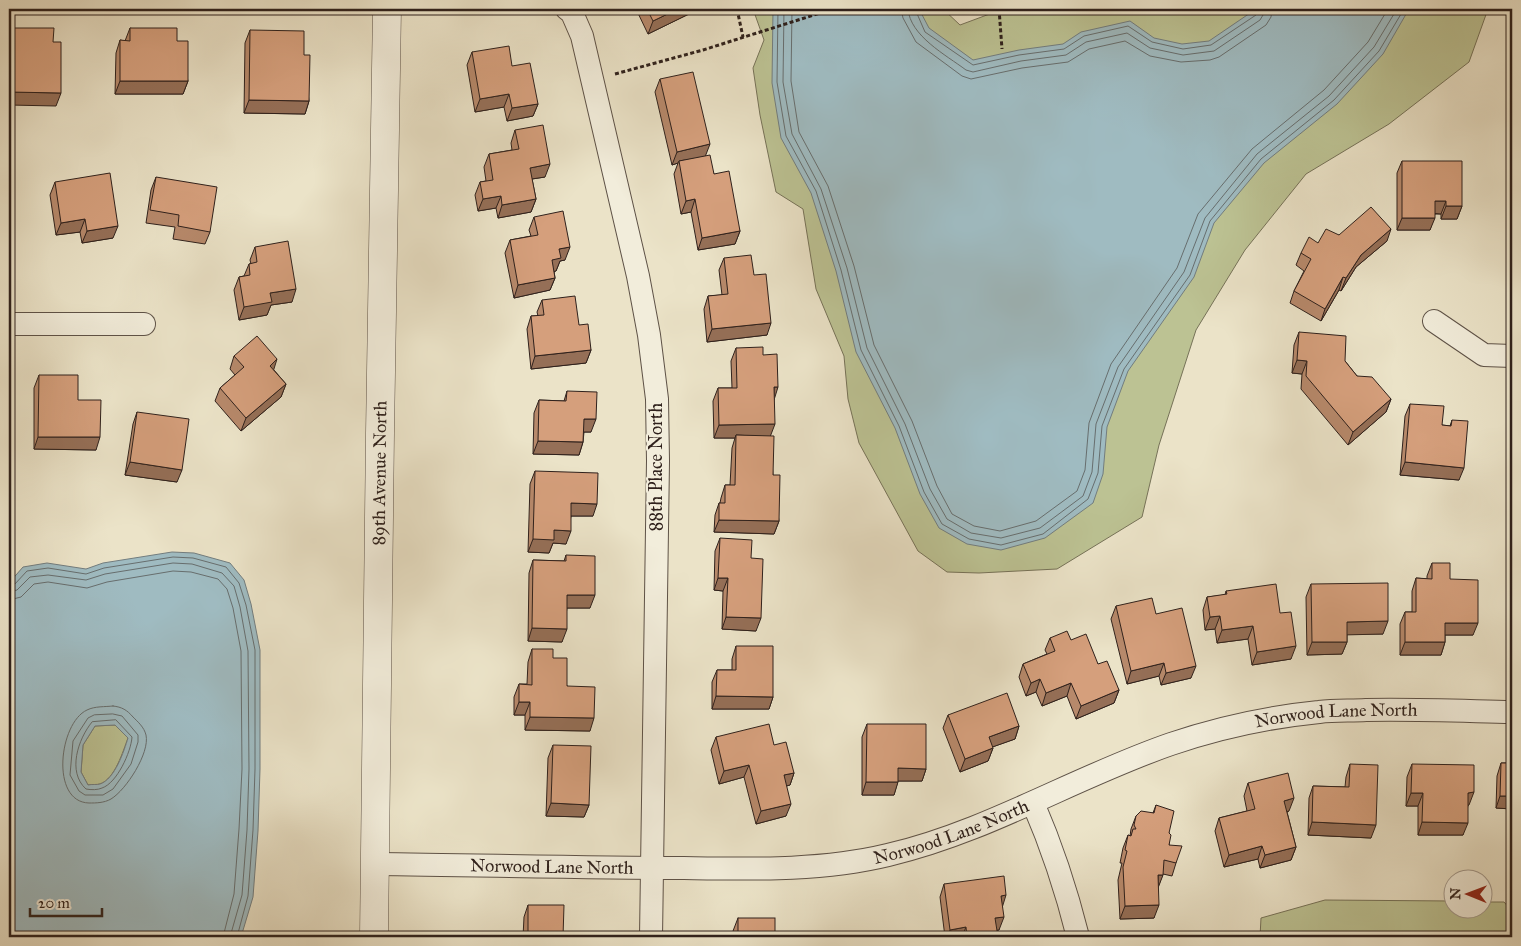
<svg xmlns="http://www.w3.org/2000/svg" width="1521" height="946" viewBox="0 0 1521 946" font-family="'IM FELL Great Primer',serif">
	<rect width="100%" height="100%" fill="#ebe3c8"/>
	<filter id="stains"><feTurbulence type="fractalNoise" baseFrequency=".004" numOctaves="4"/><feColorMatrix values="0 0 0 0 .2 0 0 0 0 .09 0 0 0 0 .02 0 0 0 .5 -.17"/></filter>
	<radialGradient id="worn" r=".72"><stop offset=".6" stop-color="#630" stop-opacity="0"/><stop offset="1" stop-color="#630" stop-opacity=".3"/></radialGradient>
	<g fill="#bcc293" stroke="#767258">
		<path d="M753,9H943L960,25L1003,9H1488L1469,62L1389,124L1306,174L1245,250L1196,330L1159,445L1142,517L1057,569L979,573L947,572L918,551L859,443L848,399L844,356L816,289L803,209L776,192L760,115L753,68L764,40Z"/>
		<path d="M115,725L128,738C123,751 115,779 100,784C97,785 92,784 88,785L81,772L83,745L95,726Z"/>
		<path d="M1325,900L1453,901L1454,908H1484V902H1504L1512,911V937H1260L1261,918Z"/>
	</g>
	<g fill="#9fbbc1" stroke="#727d7f" fill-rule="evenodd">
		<path d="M773,9H919L929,28L973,60L1019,50L1063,44L1081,32L1130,21L1154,38L1182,44L1209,41L1256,9H1409L1383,54L1337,104L1264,163L1214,223L1194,277L1128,371L1107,427L1103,474L1093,503L1045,538L1001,550L967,544L939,528L920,494L895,428L856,352L836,271L811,193L781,138L772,83Z"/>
		<path d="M172,552L194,553L230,563L244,580L251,604L260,650V769L258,831L253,897L241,937H9V583L23,567L47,563L86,569L103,563ZM115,725L128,738C124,751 115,779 100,784C97,785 92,784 88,785L81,772L83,745L95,726Z"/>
	</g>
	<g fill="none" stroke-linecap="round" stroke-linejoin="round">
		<g stroke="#676e6e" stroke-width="1">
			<path d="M778,9L777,82L786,136L816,191L841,270L861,350L899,426L924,492L942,524L969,539L1001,545L1043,534L1088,499L1098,473L1102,426L1124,369L1190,275L1210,221L1261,159L1334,100L1379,51L1404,9"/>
			<path d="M784,9L783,82L792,134L821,189L847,268L867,348L905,424L930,489L947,519L971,533L1001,538L1040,528L1083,496L1092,472L1096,424L1118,367L1184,272L1205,218L1257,154L1329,96L1374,47L1397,9"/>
			<path d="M792,9L791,81L799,132L828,186L854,266L874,345L912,421L937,486L952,514L974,526L1000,531L1036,521L1077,491L1085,470L1089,423L1111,364L1177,268L1198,214L1252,149L1324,90L1368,42L1388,9"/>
			<path d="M901,9L903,18L916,42L962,76L971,79L1022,68L1068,62L1089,49L1125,41L1150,56L1181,62L1210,60L1219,57L1266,25L1271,17L1272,9"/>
			<path d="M908,9C910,36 946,55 966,70L973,72L1021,61L1066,55L1086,42L1127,33L1150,48L1183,55L1214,51L1260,20L1263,15L1265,9"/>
			<path d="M915,9L925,32L973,65L1019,55L1064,49L1084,36L1128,26L1152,42L1183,49L1211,45L1256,15L1258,9"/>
			<path d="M9,586L14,585L27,571L48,568L86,574L104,568L173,557L193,558L226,567L239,583L246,605L255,650V769L253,830L248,896L237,937"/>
			<path d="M9,592L17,590L30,577L48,575L86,580L105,574L173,563L192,564L222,573L234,586L240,607L248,651L249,769L247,830L242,895L230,937"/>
			<path d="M9,600L21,597L34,584L48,582L87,588L107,582L173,571L191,572L218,579L227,589L233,608L241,651L242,769L239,829L234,894L223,937"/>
			<path d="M113,706C122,707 127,710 133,717C138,722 144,727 146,735C150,753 126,790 111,799C104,803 96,803 89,803C50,802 59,723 87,710C95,706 105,707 113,706Z"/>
			<path d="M113,714L122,716L138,735V742L131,764L113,789L103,795H85L79,791L70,775L73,741L88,718L94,715Z"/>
			<path d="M116,720L132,737C131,752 117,783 102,788C98,790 91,790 86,789C67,772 78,739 92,722Z"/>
		</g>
		<defs>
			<g id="minor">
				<path d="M567,9L572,13L582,36L638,276L649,335L657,399L658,461L651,937"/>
				<path d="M1434,321L1484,355L1512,356"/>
				<path d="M9,324H144"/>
				<path d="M1033,803C1053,849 1066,889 1078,937"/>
				<path id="s1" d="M374,864C477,865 581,868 684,868C752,869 822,871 888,855C987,832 1075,777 1171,744C1218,728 1269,717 1319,712C1335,710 1351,711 1366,710C1415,709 1464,711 1512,712"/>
			</g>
			<g id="tertiary">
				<path id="s2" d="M374,937L380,433L387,9"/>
			</g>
		</defs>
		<use href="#minor" stroke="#5e5247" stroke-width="24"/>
		<use href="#tertiary" stroke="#5e5247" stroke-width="29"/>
		<g stroke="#2f211c" stroke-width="3" stroke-dasharray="4 2.5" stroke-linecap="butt">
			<path d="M737,9L743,37"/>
			<path d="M999,9L1002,49"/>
			<path d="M615,74L703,50L833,9"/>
		</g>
		<use href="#minor" stroke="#f2eddb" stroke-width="22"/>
		<use href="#tertiary" stroke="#f2eddb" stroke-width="28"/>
	</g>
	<g fill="#b7896b" stroke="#2f211c">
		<path d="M636,9H692L691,13L648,34Z"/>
		<path d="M130,28L177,41L188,81L183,94H115L116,53L120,40L125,41Z"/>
		<path d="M250,30L304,55L309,101L305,114L244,113L245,43Z"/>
		<path d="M472,52L512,66L538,104L533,116L507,121L504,107L475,112L467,65Z"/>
		<path d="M660,79L705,156L714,174L740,231L735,244L698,250L691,212L681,214L674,174L678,163L672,165L655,92Z"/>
		<path d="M515,130L545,177L532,179L536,199L531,212L498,218L496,208L478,211L475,195L480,182L486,181L484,167L489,154L512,150L511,143Z"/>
		<path d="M1402,161L1462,206L1457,219H1441V214H1435L1430,230H1397V173Z"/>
		<path d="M156,177L210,232L205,244L173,239L175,227L146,223L151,190Z"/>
		<path d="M55,182L113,238L82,243L80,232L56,235L50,195Z"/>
		<path d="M534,217L565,260L560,261L556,271H554L555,278L550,290L514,298L505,253L510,240L531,236L529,230Z"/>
		<path d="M1339,235L1387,241L1356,267L1341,291L1339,290L1321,321L1290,303L1294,291L1304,271L1296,265L1301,253L1318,243Z"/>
		<path d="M255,247L292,302L271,305L267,315L239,320L234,290L239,277L244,276L249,264H251L250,260Z"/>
		<path d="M724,258L754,275L767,335L707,342L704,309L708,296L722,295L719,270Z"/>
		<path d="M542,300L579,325L591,350L586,363L531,369L527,329L531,316H538L537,312Z"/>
		<path d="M1299,332L1345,361L1357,376L1391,399L1386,412L1348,445L1301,389L1302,374L1292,373L1294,345Z"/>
		<path d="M736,348L763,355L774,398L770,436L773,475L779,521L774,534L714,532L715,515L719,503H720L721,498L725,485H730L732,448L735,438H714L713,401L718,388H732L731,361Z"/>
		<path d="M234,356L274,370L286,384L281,397L241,431L215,401L220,388L235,375L230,369Z"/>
		<path d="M39,375L78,400L96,450L34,449V388Z"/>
		<path d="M567,391L591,432H584L583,442L579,455L533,454L534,413L539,400L564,401Z"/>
		<path d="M1410,404L1442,425L1450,426L1452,420L1459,480L1400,475L1405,416Z"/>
		<path d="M137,412L177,482L125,475L133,424Z"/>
		<path d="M535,471L593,516H571L566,544L553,543L549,553L528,552L530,484Z"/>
		<path d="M720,538L756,631L722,629L723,591L714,590L715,551Z"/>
		<path d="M566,555L590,608H567L562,642L528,641L529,573L533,560L564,561Z"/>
		<path d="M1432,563L1450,579L1473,635H1445V642L1441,655H1400V624L1405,612H1412V591L1416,578L1427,579V576Z"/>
		<path d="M1311,584L1383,634H1347V642L1342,654L1307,655L1306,597Z"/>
		<path d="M1226,591L1280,613L1291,659L1252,665L1248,639L1217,643L1215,629L1205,630L1203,610L1207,597L1225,595Z"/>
		<path d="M1116,606L1156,614L1191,678L1161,685L1159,676L1127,684L1111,619Z"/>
		<path d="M1050,638L1071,640L1098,664L1119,690L1114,703L1076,719L1067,696L1042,706L1036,692L1026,696L1019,677L1023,664L1047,654L1045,650Z"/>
		<path d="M736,646L773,697L769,709H712V682L717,670H732V659Z"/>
		<path d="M532,649L553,658L590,731L525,730V715H514V697L519,684H527L528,662Z"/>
		<path d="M948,715L1019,726L1015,739L992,747L993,748L988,761L960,772L943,728Z"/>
		<path d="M867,724L926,769L922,781H898L894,795H862V737Z"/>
		<path d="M716,737L774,745L794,773L790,785L786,786V816L756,824L744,777L719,784L711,750Z"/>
		<path d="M553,745L589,805L584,817L546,816L548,758Z"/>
		<path d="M1501,763H1512V809L1496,808L1497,776Z"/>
		<path d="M1350,764L1371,838L1308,835L1309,798L1313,786L1345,787L1346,777Z"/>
		<path d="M1412,764L1469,805H1468L1463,835H1418V806H1406L1407,777Z"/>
		<path d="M1248,783L1289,811L1287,812L1296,847L1291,860L1260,868L1258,859L1224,867L1215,831L1219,818L1247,811L1244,796Z"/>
		<path d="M1156,805L1169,833V845L1176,863L1172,876L1163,874L1158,887L1154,918L1120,919L1118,880L1122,863H1120L1123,848L1128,835L1130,836L1131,829L1136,816L1153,813Z"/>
		<path d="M944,884L1002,906L999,930H997L998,937H945L940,897Z"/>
		<path d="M528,905L563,937H523L524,917Z"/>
		<path d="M738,918L775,937H733V931Z"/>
	</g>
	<g fill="#956f57" stroke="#2f211c">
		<path d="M678,9H692L691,13L648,34L653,21Z"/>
		<path d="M120,81H188L183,94H115Z"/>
		<path d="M9,92L61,93L56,106L9,105Z"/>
		<path d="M509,94L504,107L475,112L480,99Z"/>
		<path d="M249,100L309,101L305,114L244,113Z"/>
		<path d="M538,104L533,116L507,121L512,108Z"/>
		<path d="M710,144L705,157L679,161L678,163L672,165L677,152Z"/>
		<path d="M550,164L545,177L525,180L530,168Z"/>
		<path d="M501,196L496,208L478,211L483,199Z"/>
		<path d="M536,199L531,212L498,218L502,205Z"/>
		<path d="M695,199L691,212L681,214L686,201Z"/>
		<path d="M1435,201H1446L1441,214L1430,213Z"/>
		<path d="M1446,206H1462L1457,219H1441Z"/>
		<path d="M1402,218H1435L1430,230H1397Z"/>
		<path d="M85,219L80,232L56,235L61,223Z"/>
		<path d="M118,226L113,238L82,243L87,231Z"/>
		<path d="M1391,229L1387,241L1356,267L1341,291L1346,278L1361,255Z"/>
		<path d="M740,231L735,244L698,250L702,238Z"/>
		<path d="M9,243H12L9,252Z"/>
		<path d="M570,247L565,260L560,261L556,271L547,273L552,260L559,249Z"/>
		<path d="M1343,277L1339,290L1321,321L1325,309Z"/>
		<path d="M555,278L550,290L514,298L518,285Z"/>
		<path d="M296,289L292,302L271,305L267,315L239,320L244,307L270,293Z"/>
		<path d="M771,323L767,335L707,342L712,329Z"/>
		<path d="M591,350L586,363L531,369L535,356Z"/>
		<path d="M277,359L273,372L270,366Z"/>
		<path d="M1297,360L1307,361L1302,374L1292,373Z"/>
		<path d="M286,384L281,397L241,431L246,418Z"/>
		<path d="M774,387H778L774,400Z"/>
		<path d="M1391,399L1386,412L1348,445L1353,432Z"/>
		<path d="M584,419H596L591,432H580Z"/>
		<path d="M775,424L770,437L736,435L735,438H714L719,425Z"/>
		<path d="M38,437H100L96,450L34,449Z"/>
		<path d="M538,441L583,442L579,455L533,454Z"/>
		<path d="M130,462L182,470L177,482L125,475Z"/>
		<path d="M1405,462L1464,468L1459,480L1400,475Z"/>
		<path d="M571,503L597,504L593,516H567Z"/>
		<path d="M719,520L779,521L774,534L714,532Z"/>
		<path d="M554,530L571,531L566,544L553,543L549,553L528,552L533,539Z"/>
		<path d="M718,578H728L723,591L714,590Z"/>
		<path d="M567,595H595L590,608H563Z"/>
		<path d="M1220,616L1215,629L1205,630L1210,617Z"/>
		<path d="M726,617L761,618L756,631L722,629Z"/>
		<path d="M1388,621L1383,634L1342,635L1347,622Z"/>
		<path d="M1445,623H1478L1473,635H1441Z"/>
		<path d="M1253,626L1248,639L1217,643L1222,630Z"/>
		<path d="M532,628L567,629L562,642L528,641Z"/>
		<path d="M1312,642H1347L1342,654L1307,655Z"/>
		<path d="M1405,642H1445L1441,655H1400Z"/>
		<path d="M1296,646L1291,659L1252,665L1257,652Z"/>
		<path d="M1164,663L1159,676L1127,684L1131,671Z"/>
		<path d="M1196,666L1191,678L1161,685L1166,673Z"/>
		<path d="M1040,679L1036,692L1026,696L1031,683Z"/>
		<path d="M1071,683L1067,696L1042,706L1046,693Z"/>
		<path d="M1119,690L1114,703L1076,719L1081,706Z"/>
		<path d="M716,696L773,697L769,709H712Z"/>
		<path d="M519,702H530L525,715H514Z"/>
		<path d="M530,717L594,718L590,731L525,730Z"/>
		<path d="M1019,726L1015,739L984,750L989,737Z"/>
		<path d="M993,748L988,761L960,772L965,759Z"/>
		<path d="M749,765L744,777L719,784L724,771Z"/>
		<path d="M898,768L926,769L922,781H894Z"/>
		<path d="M794,773L790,785L779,788L784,775Z"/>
		<path d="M866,782H898L894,795H862Z"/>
		<path d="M1474,792L1469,805L1463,806L1468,793Z"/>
		<path d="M1411,793H1423L1418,806H1406Z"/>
		<path d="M1500,796H1512V809L1496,808Z"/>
		<path d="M1294,798L1289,811L1279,814L1284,801Z"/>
		<path d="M551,803L589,805L584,817L546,816Z"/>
		<path d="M791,804L786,816L756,824L761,811Z"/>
		<path d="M1312,822L1376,825L1371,838L1308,835Z"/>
		<path d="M1422,822L1468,823L1463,835H1418Z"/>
		<path d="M1262,846L1258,859L1224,867L1229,855Z"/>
		<path d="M1296,847L1291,860L1260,868L1265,855Z"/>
		<path d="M1158,875H1163L1158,888Z"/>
		<path d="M1006,895L1002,908L1001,896Z"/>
		<path d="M1159,905L1154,918L1120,919L1125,906Z"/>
		<path d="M1004,917L999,930L991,931L995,918Z"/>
		<path d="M966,927L962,937H947L950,930Z"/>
	</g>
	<g fill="#d59f7c" stroke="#2f211c">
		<path d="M647,9H678L653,21Z"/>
		<path d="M9,28H54L53,42H61V93L9,92Z"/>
		<path d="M130,28H177V41H188V81H120V40L130,41Z"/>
		<path d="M250,30L304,31V55H310L309,101L249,100Z"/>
		<path d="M509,46L512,66L530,63L538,104L512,108L509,94L480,99L472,52Z"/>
		<path d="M693,72L710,144L677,152L660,79Z"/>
		<path d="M543,125L550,164L530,168L536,199L502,205L501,196L483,199L480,182L493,180L489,154L519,149L515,130Z"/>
		<path d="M710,155L714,174L729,171L740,231L702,238L695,199L686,201L679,161Z"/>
		<path d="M1402,161H1462V206H1446V201H1435V218H1402Z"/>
		<path d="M110,173L118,226L87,231L85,219L61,223L55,182Z"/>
		<path d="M156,177L217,187L210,232L178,226L179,215L150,210Z"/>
		<rect x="9" y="198" width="3" height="45"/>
		<path d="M1371,207L1391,229L1361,255L1346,278L1343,277L1325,309L1294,291L1311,259L1301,253L1309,237L1318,243L1326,229L1339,235Z"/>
		<path d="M563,211L570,247L559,249L561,258L552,260L555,278L518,285L510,240L538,235L534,217Z"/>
		<path d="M288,241L296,289L270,293L272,302L244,307L239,277L250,275L249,264L257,262L255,247Z"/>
		<path d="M751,255L754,275L766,274L771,323L712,329L708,296L728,294L724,258Z"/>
		<path d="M575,296L579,325L588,324L591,350L535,356L531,316L544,315L542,300Z"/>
		<path d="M1299,332L1346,336L1345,361L1357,376L1372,377L1391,399L1353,432L1306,376L1307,361L1297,360Z"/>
		<path d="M257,336L277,359L270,366L286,384L246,418L220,388L244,367L234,356Z"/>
		<path d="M763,347V355L777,354L778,387H774L775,424L719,425L718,388H737L736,348Z"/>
		<path d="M39,375H78V400H101L100,437H38Z"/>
		<path d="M567,391L597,392L596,419H584L583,442L538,441L539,400L566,401Z"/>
		<path d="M1410,404L1444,406L1442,425L1451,426L1452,420L1468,421L1464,468L1405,462Z"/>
		<path d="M137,412L189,419L182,470L130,462Z"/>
		<path d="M736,435L774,436L773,475H780L779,521L719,520V503H725V485H735Z"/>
		<path d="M535,471L598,473L597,504L571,503V531L554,530V540L533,539Z"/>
		<path d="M720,538L752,540L751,558L763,559L761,618L726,617L728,578H718Z"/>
		<path d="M566,555L595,556V595H567V629L532,628L533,560L566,561Z"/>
		<path d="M1432,563H1450V579L1478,580V623H1445V642H1405V612H1416V578L1432,579Z"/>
		<path d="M1388,583V621L1347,622V642H1312L1311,584Z"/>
		<path d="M1276,584L1280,613L1291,612L1296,646L1257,652L1253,626L1222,630L1220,616L1210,617L1207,597L1227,594L1226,591Z"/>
		<path d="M1152,598L1156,614L1182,608L1196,666L1166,673L1164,663L1131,671L1116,606Z"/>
		<path d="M1067,631L1071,640L1086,634L1098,664L1107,661L1119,690L1081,706L1071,683L1046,693L1040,679L1031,683L1023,664L1055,651L1050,638Z"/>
		<path d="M736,646H773V697L716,696L717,670H736Z"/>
		<path d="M532,649H553V658H567V686L595,687L594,718L530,717V702H519V684L532,685Z"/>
		<path d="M1007,693L1019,726L989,737L993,748L965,759L948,715Z"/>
		<path d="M769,724L774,745L786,742L794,773L784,775L791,804L761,811L749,765L724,771L716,737Z"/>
		<path d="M867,724H926V769L898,768V782H866Z"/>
		<path d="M553,745L591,746L589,805L551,803Z"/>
		<path d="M1501,763H1512V796H1500Z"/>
		<path d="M1350,764L1378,765L1376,825L1312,822L1313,786L1349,787Z"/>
		<path d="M1412,764L1474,765V792L1468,793V823L1422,822L1423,793H1411Z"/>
		<path d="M1288,773L1294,798L1284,801L1296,847L1265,855L1262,846L1229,855L1219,818L1255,809L1248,783Z"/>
		<path d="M1156,805L1174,811L1169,833L1171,835L1169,845L1182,846L1176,863L1164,860L1163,875H1158L1159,905L1125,906L1123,867L1127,851L1125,850L1128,835L1131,836L1133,829H1136L1134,825L1136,816L1141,811L1154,813Z"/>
		<path d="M1004,876L1006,895L1001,896L1004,917L995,918L998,937H967L966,927L950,930L944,884Z"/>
		<path d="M528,905H564L563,937H528Z"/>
		<rect x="738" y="918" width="37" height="19"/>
	</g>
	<g text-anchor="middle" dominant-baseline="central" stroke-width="4" stroke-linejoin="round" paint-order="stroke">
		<g font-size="18" fill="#2f211c" stroke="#f2eddb">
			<text transform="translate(656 467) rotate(-90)">88th Place North</text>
			<text stroke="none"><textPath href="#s2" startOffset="464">89th Avenue North</textPath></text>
			<text stroke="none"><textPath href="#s1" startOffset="988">Norwood Lane North</textPath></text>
			<text stroke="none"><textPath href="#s1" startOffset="582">Norwood Lane North</textPath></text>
			<text stroke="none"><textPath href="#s1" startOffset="178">Norwood Lane North</textPath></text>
		</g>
	</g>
	<rect width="1521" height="946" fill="none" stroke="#ebe3c8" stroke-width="30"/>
	<rect x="10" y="10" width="1501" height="926" fill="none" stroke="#2f211c" stroke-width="2.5"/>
	<rect x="15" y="15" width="1491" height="916" fill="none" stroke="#2f211c"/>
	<g transform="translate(1468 894) rotate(271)"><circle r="24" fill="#f2eddb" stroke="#a49b8f"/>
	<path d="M0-4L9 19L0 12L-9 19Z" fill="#8f2418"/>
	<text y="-8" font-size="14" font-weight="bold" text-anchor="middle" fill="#2f211c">N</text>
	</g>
	<path d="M30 908v8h72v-8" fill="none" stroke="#2f211c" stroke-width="2.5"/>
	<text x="38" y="908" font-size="15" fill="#2f211c" stroke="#f2eddb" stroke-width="4" paint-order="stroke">20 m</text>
	<rect width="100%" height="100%" filter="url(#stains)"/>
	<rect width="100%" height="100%" fill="url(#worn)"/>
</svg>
